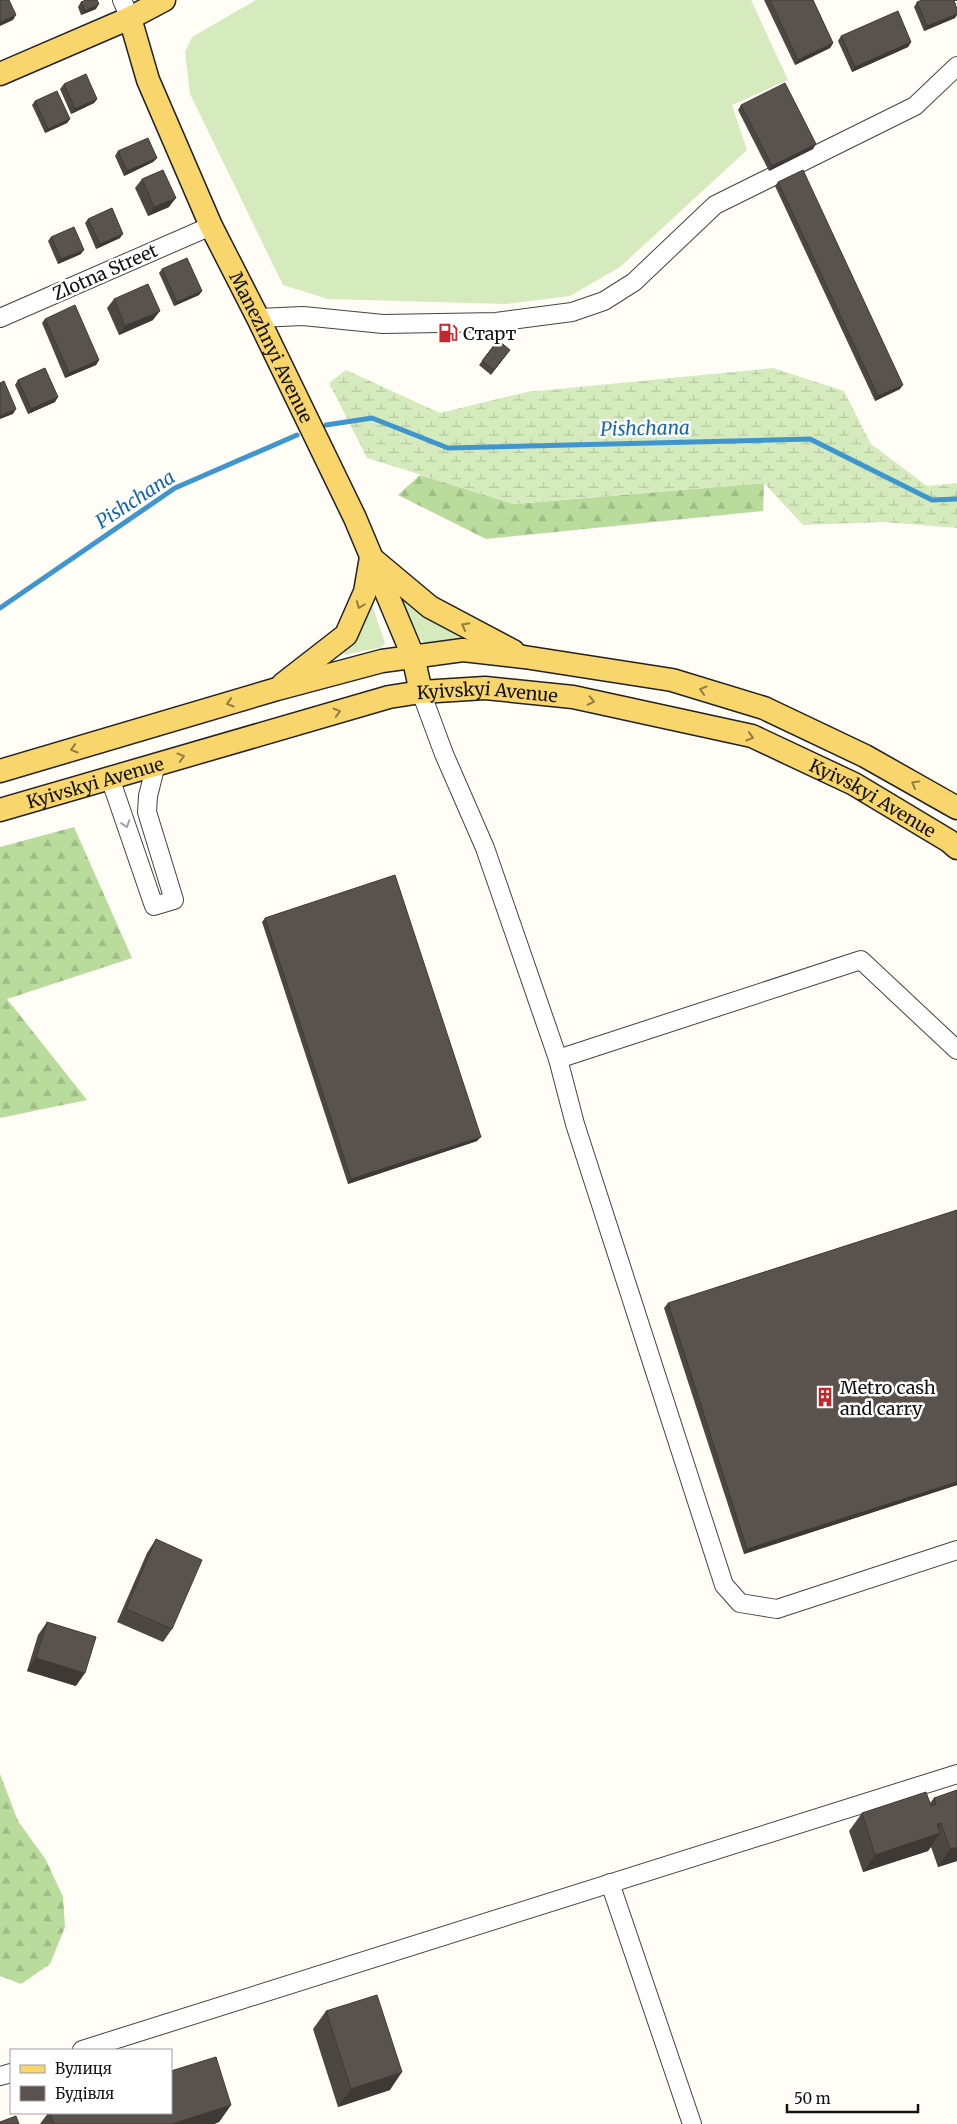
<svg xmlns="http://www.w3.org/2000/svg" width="957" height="2124" viewBox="0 0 957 2124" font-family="Merriweather,serif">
	<defs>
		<pattern id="forest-firs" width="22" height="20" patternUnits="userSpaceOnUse" patternTransform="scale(1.25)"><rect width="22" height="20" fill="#b9dc9c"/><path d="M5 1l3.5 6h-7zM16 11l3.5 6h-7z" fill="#9ebc85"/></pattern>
		<pattern id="wetland-marsh" width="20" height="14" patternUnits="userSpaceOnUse" patternTransform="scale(1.25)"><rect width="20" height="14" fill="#d5ebbd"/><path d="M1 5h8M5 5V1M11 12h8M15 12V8" fill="none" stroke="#b6c8a1"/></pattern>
	</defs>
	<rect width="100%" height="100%" fill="#fffdf5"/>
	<g fill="#d5ebbd">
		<path d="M256,0H751L788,80L732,105L747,150L620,267L570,296L505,304L328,299L283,285L190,94L185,52L192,37Z"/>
		<path d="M399,594L470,639L425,643L420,639Z"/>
		<path d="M371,602L385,643L382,647L343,655Z"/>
	</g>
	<g fill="url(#forest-firs)">
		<path d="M420,475L514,504L764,483L763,511L486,539L398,495Z"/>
		<path d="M74,827L132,958L7,999L87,1100L0,1118V847Z"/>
		<path d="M0,1774L18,1821L46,1860L63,1897L65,1927L50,1964L21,1984L0,1976Z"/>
	</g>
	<path fill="url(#wetland-marsh)" d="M773,368L844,391L871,444L927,486L957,483V528L883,522L803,525L764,483L514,504L367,458L329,383L346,370L440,413L527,392Z"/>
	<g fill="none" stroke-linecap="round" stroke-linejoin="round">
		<g stroke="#3f96cf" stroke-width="5">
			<path d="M326,425L372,418L448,448L810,439L932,500L957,499"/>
			<path d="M0,608L175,488L297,435"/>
		</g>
		<defs>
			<g id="minor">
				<path d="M122,0L130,18"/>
				<path d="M0,318L211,226"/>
				<path d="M258,318L303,316L383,324L496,322L572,312L604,301L634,282L715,205L915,106L957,66"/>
				<path d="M421,692L444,754L485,848L558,1059L861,960L957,1050"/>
				<path d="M110,778L154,906L174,900L147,812L148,796L156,764"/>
				<path d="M558,1059L575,1124L724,1585L740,1603L777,1609L957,1550"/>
				<path d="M610,1883L692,2124"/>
				<path d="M82,2050L957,1774"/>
				<path d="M0,2076L11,2073"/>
			</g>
			<g id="major">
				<path id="s1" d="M130,18L148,80L211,226L258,318L355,518L413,656L421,692"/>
				<path d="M0,74L130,18L164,0"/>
				<path d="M375,561L430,607L513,651"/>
				<path d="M283,684L346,635L365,592L371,557"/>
				<path d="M0,771L277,689L382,661L463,650L524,657L672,680L764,708L865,756L957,808"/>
				<path id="s2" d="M0,810L389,697L421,692L485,688L573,697L752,736L854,784L949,841L957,848"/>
			</g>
		</defs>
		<use href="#minor" stroke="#444" stroke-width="20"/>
		<use href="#major" stroke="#222" stroke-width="25"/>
		<use href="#minor" stroke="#fff" stroke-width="18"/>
		<use href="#major" stroke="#f9d66b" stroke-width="22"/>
	</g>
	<g fill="#4d4742">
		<path d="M764,0H813L833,43L830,48L795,65Z"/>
		<path d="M81,2L96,9L81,15L78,7Z"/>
		<path d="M917,2L957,3L955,4L957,9V15L955,18L924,31L914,7Z"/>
		<path d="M841,36L911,42L908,47L852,72L838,41Z"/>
		<path d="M64,84L97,99L94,103L71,114L60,89Z"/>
		<path d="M35,101L70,119L67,123L45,133L32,105Z"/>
		<path d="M741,105L813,149L769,171L738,110Z"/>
		<path d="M118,151L157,158L153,162L124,176L115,156Z"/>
		<path d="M142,179L169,207L148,216L135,188Z"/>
		<path d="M778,182L900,389L875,401L775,186Z"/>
		<path d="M88,219L120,238L96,249L85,223Z"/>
		<path d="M51,237L81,254L58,264L48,241Z"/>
		<path d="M162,269L202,291L199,295L174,306L159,273Z"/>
		<path d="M114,299L153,320L119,335L107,308Z"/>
		<path d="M45,319L99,360L96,365L65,378L42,323Z"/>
		<path d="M498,340L507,354L491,375L479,365Z"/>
		<path d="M18,380L55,402L28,414L15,385Z"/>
		<path d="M265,918L477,1141L348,1184L262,922Z"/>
		<path d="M668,1303L957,1485L744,1554L664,1308Z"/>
		<path d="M156,1539L172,1629L163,1642L117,1622L147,1553Z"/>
		<path d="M47,1622L76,1686L27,1671L38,1635Z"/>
		<path d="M934,1798L957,1861L938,1867L931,1847L928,1851L863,1872L849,1831L862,1813L930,1803Z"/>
		<path d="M326,2011L390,2090L338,2107L313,2029Z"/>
		<path d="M231,2105L219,2122L214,2124H40L48,2113H171Z"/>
	</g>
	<g fill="#3f3936">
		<path d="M99,4L96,9L81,15L85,11Z"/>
		<path d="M957,14L955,18L924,31L927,26Z"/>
		<path d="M16,15L13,20L0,26V22Z"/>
		<path d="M911,42L908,47L852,72L855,67Z"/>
		<path d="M833,43L830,48L795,65L798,60Z"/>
		<path d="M97,99L94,103L71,114L75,109Z"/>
		<path d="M70,119L67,123L45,133L48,129Z"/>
		<path d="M816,144L813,149L769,171L772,166Z"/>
		<path d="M157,158L153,162L124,176L127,171Z"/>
		<path d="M176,198L169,207L148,216L154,207Z"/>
		<path d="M123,234L120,238L96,249L100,244Z"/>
		<path d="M84,250L81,254L58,264L61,259Z"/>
		<path d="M202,291L199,295L174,306L177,302Z"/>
		<path d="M160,311L153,320L119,335L125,326Z"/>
		<path d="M99,360L96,365L65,378L69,373Z"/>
		<path d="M903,385L900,389L875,401L878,396Z"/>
		<path d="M58,397L55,402L28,414L31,409Z"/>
		<path d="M16,409L13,414L0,419V416Z"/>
		<path d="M481,1137L477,1141L348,1184L351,1179Z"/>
		<path d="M957,1482V1485L744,1554L747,1549Z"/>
		<path d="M36,1658L85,1673L76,1686L27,1671Z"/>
		<path d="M941,1823L932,1836L940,1833L928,1851L863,1872L875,1855L937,1824Z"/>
		<path d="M957,1847V1861L938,1867L950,1849Z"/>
		<path d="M402,2072L390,2090L338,2107L351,2089Z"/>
		<path d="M231,2105L219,2122L214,2124H172Z"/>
	</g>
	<g fill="#5a524d" stroke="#3f3936">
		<path d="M0,0H9L16,15L0,22Z"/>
		<path d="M86,0H97L99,4L85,11L81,2Z"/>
		<path d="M770,0H813L833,43L798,60Z"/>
		<path d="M922,0H957L954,1L957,9V14L927,26L917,2Z"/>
		<path d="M898,11L911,42L855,67L841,36Z"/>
		<path d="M86,74L97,99L75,109L64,84Z"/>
		<path d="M785,83L816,144L772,166L741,105Z"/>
		<path d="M57,91L70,119L48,129L35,101Z"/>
		<path d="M148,138L157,158L127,171L118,151Z"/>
		<path d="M163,170L176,198L154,207L142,179Z"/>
		<path d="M803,170L903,385L878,396L778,182Z"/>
		<path d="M112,208L123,234L100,244L88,219Z"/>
		<path d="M74,227L84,250L61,259L51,237Z"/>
		<path d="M187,258L202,291L177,302L162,269Z"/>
		<path d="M148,284L160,311L125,326L114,299Z"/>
		<path d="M75,305L99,360L69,373L45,319Z"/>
		<path d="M498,340L510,350L494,370L482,361Z"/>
		<path d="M45,368L58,397L31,409L18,380Z"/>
		<path d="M4,381L16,409L0,416V383Z"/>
		<path d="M395,875L481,1137L351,1179L265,918Z"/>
		<path d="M957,1210V1482L747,1549L668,1303Z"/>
		<path d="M156,1539L202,1560L172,1629L126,1609Z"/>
		<path d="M47,1622L96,1637L85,1673L36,1658Z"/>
		<path d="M957,1790V1847L950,1849L941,1823L937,1824L940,1833L875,1855L862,1813L926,1792L931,1806L936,1804L934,1798Z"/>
		<path d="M377,1995L402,2072L351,2089L326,2011Z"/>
		<path d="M216,2057L231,2105L172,2124H54L50,2113H171V2071Z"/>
		<path d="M16,2116L19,2124H0V2122Z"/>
	</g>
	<defs><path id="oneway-chevron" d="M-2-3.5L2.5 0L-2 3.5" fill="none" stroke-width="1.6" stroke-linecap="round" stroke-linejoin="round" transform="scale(1.25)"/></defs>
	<g stroke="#917d42">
		<use href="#oneway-chevron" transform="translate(360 605) rotate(111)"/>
		<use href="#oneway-chevron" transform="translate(465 626) rotate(-152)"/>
		<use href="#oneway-chevron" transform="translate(703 690) rotate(-163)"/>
		<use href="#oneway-chevron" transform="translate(591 701) rotate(12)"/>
		<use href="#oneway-chevron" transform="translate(230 703) rotate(164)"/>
		<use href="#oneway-chevron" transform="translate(337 712) rotate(-16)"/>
		<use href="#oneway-chevron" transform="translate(750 737) rotate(17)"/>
		<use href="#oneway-chevron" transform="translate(74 749) rotate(164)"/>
		<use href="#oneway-chevron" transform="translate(181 757) rotate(-16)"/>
		<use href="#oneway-chevron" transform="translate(915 784) rotate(-151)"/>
	</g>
	<use stroke="#a0a0a0" href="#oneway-chevron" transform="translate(126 824) rotate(71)"/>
	<defs>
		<symbol id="fuel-bare" viewBox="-9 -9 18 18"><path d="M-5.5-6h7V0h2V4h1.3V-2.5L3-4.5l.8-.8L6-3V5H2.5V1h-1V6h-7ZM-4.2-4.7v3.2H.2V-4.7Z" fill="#c4262e" stroke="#fff" stroke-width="2.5" paint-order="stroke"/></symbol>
		<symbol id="building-bare" viewBox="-9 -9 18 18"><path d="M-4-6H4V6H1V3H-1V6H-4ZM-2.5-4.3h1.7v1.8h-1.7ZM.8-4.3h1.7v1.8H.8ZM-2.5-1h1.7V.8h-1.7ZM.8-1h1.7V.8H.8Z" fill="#c4262e" stroke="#fff" stroke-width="2.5" paint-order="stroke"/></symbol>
	</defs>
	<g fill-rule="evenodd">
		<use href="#fuel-bare" x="434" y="319" width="28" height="28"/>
		<use href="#building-bare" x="811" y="1383" width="28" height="28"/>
	</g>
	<g text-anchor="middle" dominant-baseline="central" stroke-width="5" stroke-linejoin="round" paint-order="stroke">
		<g font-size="18" fill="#111" stroke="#fff">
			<text transform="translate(105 272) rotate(-24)">Zlotna Street</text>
			<text stroke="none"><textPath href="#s1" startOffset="359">Manezhnyi Avenue</textPath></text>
			<text stroke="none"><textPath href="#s2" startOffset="504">Kyivskyi Avenue</textPath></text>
			<text stroke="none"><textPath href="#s2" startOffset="99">Kyivskyi Avenue</textPath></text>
			<text stroke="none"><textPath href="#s2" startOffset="909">Kyivskyi Avenue</textPath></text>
		</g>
		<g font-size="18" fill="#111" stroke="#fff" text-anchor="start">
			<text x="463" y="333">Старт</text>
			<text x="840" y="1387">Metro cash<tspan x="840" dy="21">and carry</tspan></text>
		</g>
		<g font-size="19" font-style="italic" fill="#1768a6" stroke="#fff">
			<text transform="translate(645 428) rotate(-1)">Pishchana</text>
			<text transform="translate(135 499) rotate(-33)">Pishchana</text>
		</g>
	</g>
	<rect x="10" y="2049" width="162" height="65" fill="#ffffff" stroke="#a0a0a0"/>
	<rect x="20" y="2065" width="25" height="8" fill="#f9d66b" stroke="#a0a0a0"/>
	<text x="55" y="2074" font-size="15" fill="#111111">Вулиця</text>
	<rect x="20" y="2086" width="25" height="15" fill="#5a524d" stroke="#a0a0a0"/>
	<text x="55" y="2099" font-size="15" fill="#111111">Будівля</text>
	<path d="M787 2104v8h131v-8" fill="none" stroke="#111111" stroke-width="2.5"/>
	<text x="794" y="2104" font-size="15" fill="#111111" stroke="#ffffff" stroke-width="4" paint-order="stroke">50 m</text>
</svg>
